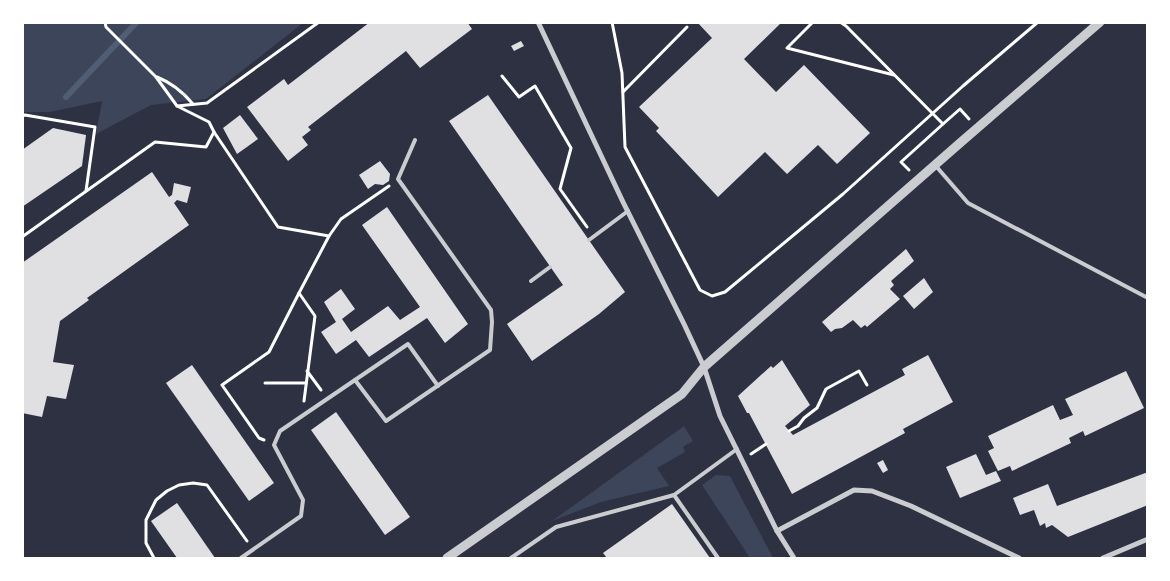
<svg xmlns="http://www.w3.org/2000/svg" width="1170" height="581" viewBox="0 0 1170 581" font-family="Rubik,sans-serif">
	<rect width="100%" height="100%" fill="#2d3142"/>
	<g fill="#3c4559">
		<path d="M23,23H303L206,99L151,105L96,134L102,101L50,112H23Z"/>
		<path d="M684,426L693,441L683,447L685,452L657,468L669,486L601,502L552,521Z"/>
		<path d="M716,475L730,476L773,558H750L702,485Z"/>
	</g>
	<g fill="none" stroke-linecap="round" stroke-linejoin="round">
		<path stroke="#4f5d75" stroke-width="6" d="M66,97L137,22"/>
	</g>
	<g fill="#e0e0e3">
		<path d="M370,22H467L472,29L420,68L406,51L308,127L311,130L302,137L308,145L288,161L247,107L284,79L288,85Z"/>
		<path d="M697,22H782L744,59L776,92L804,65L870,133L837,164L818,145L787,174L765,152L718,197L656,131L659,128L639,107L712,38Z"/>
		<path d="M521,41L524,46L514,51L511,46Z"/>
		<path d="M488,95L625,292L599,314L532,361L507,324L563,285L449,121Z"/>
		<path d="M240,115L258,139L237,154L223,128Z"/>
		<path d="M53,128L86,135L82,166L22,207V150Z"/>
		<path d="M380,161L390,174L389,181L383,185L375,184L368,189L359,175Z"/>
		<path d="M152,172L169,197L172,195L174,183L191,187L187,203L177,200L174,203L189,225L87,298L89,300L60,321L53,362L74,365L66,399L47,396L42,417L22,413V263Z"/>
		<path d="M387,207L468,324L445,343L427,318L369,357L356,340L336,354L321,332L336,322L324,302L341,289L355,309L342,319L351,332L388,306L400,320L420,307L362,225Z"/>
		<path d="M906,249L914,261L891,281L894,285L890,289L900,299L867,327L865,325L861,328L853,320L842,328L835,329L831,332L822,322Z"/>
		<path d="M924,278L933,292L914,309L903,296Z"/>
		<path d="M928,355L953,402L903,429L905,433L792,494L749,413H747L738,396L771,366L773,368L782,360L810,405L785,426L793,435L905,375L902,369Z"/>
		<path d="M192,365L274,483L249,501L166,383Z"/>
		<path d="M1126,371L1144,408L1085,436L1083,431L1069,438L1071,443L1012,471L1010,466L998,471L988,451L994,448L988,436L1053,405L1060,420L1073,415L1065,399Z"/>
		<path d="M336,412L410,517L385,535L311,430Z"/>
		<path d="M976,454L986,475L996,471L1001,481L960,498L946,467Z"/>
		<path d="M883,460L888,470L883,473L877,463Z"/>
		<path d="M1148,472V505L1068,537L1052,525L1046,528L1045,523L1040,526L1034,510L1020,515L1013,498L1048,484L1057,506Z"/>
		<path d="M177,503L215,558H177L151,521Z"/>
		<path d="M672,504L710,558H607L603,553Z"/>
	</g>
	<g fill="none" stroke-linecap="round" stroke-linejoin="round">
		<g stroke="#fff" stroke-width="3">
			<path d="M105,22L106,27L156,77L177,106L209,122L214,132L278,227L329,236"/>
			<path d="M612,22L622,73L625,147L700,290L712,296L725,292L843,194L963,86L1038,22"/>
			<path d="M813,22L787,48L894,75"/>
			<path d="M840,22L846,26L943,124L901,162L909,170"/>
			<path d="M502,76L519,97L535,86L571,148L560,189L587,227"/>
			<path d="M157,77C172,83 183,92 193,104"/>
			<path d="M623,92L687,27"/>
			<path d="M177,106L207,103L319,22"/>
			<path d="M22,116L25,115L95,127L86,191"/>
			<path d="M943,124L960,109L969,119"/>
			<path d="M22,237L155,142L206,147L214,132"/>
			<path d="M307,371L321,390"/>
			<path d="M265,383H306"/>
			<path d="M304,401L315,316L299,293L329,236L341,219L389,186"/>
			<path d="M789,431L798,426L804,418L817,408L826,389L859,371L867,385"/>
			<path d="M264,440L259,438L222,385L269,352L299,293"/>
			<path d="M751,454L766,444"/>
			<path d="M154,558L146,543V520L156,500L167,491L179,485L193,483L207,485L247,541"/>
		</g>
		<g stroke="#caccd0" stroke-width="4">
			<path d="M935,165L968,203L1146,297"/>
			<path d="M589,240L628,211"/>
			<path d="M531,281L550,267"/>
			<path d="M355,380L408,344L438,386"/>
			<path d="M674,495L737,449"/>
			<path d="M241,558L301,516L303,500L274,445L280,431L355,380L386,421L490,350L492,322L491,310L398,179L415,140"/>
			<path d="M511,558L556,527L674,495L718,558"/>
		</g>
		<g stroke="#caccd0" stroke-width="5">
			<path d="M538,22L623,202L684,324L704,367L720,416L777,531L794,558"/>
			<path d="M777,531L854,490L872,491L911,506L1019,558"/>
			<path d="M1103,558L1148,539"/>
		</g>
		<path stroke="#caccd0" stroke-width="9" d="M447,558L682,394L704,367L960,143L1100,22"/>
	</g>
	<rect width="1170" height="581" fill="none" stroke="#ffffff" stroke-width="48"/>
</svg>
